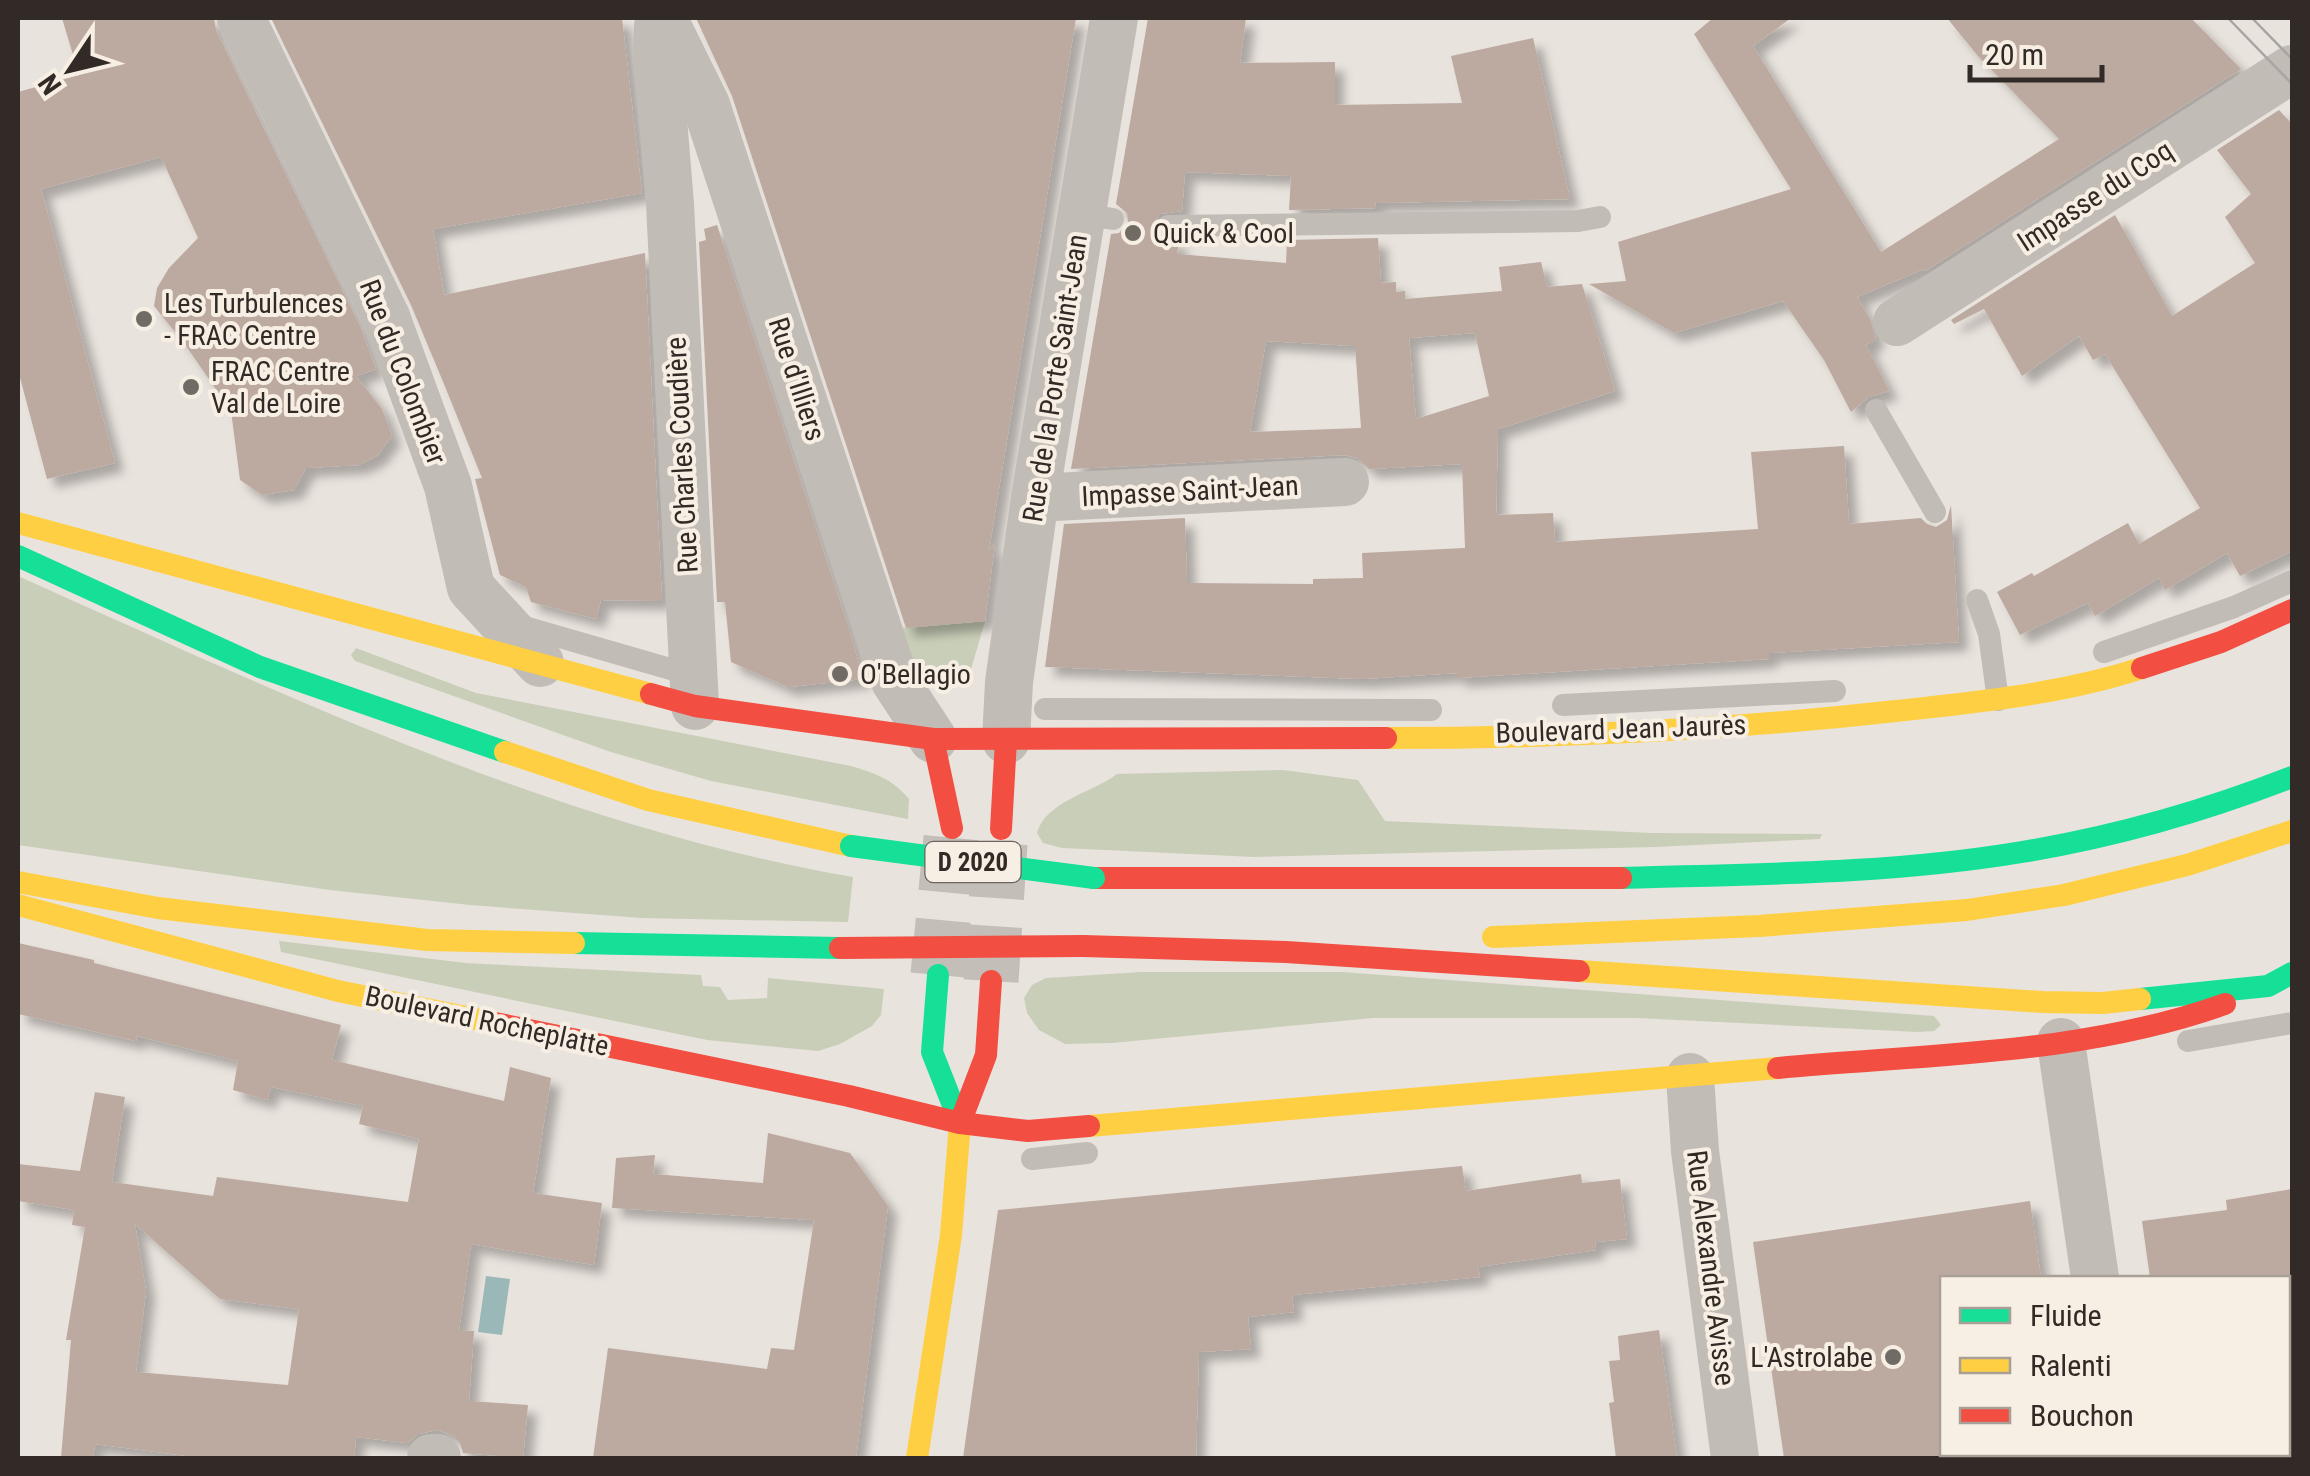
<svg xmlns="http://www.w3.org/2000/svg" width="2310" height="1476" viewBox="0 0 2310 1476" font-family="'Roboto Condensed',sans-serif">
	<defs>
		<filter id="shadow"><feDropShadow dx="9" dy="9" stdDeviation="5" flood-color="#0004"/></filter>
	</defs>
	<rect width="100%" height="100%" fill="#e9e3dd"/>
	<g fill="#c9ceb8">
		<path d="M18,576C289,697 558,826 853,877L848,922L641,918L470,905L330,890L18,845Z"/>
		<path d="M985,621L970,673H917L901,628Z"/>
		<path d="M356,648L476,693L851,766C874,773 893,779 909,799L908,819L711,781L611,752L355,661L351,655Z"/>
		<path d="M1283,770L1358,780L1385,821L1652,833L1822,834L1820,839L1655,847L1254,857L1062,848L1043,843L1037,833C1046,801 1092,793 1117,774Z"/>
		<path d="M279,941L466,963L701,975L703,986L720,987L728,1000L767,998L768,978L884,989L881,1015L872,1026L840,1044L818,1051L707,1040L281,952Z"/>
		<path d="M1141,972H1342L1934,1016L1941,1025L1934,1031L1918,1032L1637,1018H1373L1112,1043L1065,1044L1039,1030L1027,1013L1024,998L1032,985L1046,978Z"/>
	</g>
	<path fill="#9bb8b9" d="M486,1276L510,1279L502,1335L478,1332Z"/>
	<g fill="#bca9a0" fill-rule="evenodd" filter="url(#shadow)">
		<path d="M62,18H214L216,30L361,328L376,369L356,376L382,409L392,436L377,456L359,465L306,468L294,490L262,495L240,480L231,411L184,343L154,306L157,288L169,268L198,238L161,157L41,189L115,463L47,479L18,370V92L79,75Z"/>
		<path d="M271,18H622L642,193L433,229L444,295L645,253L662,601L601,600L596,619L531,602L526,587L500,575L475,479L482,478L444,384L411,305Z"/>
		<path d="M696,18H1076L989,550L995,543L985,621L906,628L732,96Z"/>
		<path d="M1148,18H1246L1240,63L1335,62V105L1462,103L1451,56L1533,38L1570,199L1375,203L1376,208L1289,210L1291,176L1185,172L1182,211L1160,214L1155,220V233L1162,239L1179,241L1177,254L1286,263L1287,240L1378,238L1381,283L1396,282V292L1405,291V299L1502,291L1499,267L1541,262L1547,287L1582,284L1615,391L1498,429L1496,515L1553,513L1555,542L1758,529L1751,452L1844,446L1849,524L1921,518L1927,524L1936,527L1947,520L1951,505L1959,642L1769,653V659L1457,678V673L1363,679L1045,667L1064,524L1185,518L1187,583L1313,584V579L1363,578L1362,553L1465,548L1462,464L1369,469L1358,458L1344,455L1071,469L1111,234L1119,233L1128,222L1127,213L1116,204ZM1475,333L1489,396L1416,419L1409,338ZM1266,341L1355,346L1361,428L1250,432Z"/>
		<path d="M1713,18H1791L1753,46L1881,252L2059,139L1978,56L1947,18H2191L2241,69L1925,271L1924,269L1857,297L1870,319L1876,339L1866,345L1889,391L1869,397L1851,412L1824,360L1783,301L1674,333L1589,284L1626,281L1618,242L1791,189L1694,34Z"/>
		<path d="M2279,110L2292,124V551L2240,576L2227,553L2165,590L2159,578L2095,616L2088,603L2020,635L1997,592L2032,573L2034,576L2128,523L2139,544L2200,508L2105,354L2093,360L2079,336L2022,376L1984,309L1954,324L1951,320L2115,215L2172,316L2255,263L2225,217L2251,194L2217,150Z"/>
		<path d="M717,225L850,632L863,679L788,687L731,662L725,602H717L699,242L706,240L704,229Z"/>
		<path d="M18,943L94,960V963L341,1025L332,1060L504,1101L510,1067L551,1078L533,1193L602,1203L594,1265L471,1244L459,1330L474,1331L469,1401L528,1405L523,1458L463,1453L460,1443L452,1435L437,1430L418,1434L408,1443L356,1437L354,1458H203L95,1444L93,1458H61L71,1340H66L85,1227L72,1225L74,1210L18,1201V1164L80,1171L95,1092L125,1097L112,1182L213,1196L217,1177L408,1202L419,1139L359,1124L363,1106L271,1087L267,1100L233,1090L238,1061L137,1036L136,1041L18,1014ZM135,1224L220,1299L299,1309L288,1385L136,1372L146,1291Z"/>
		<path d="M768,1133L850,1153L888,1206L856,1458H593L608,1348L767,1369L771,1348L794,1350L814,1220L612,1208L616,1158L655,1155L653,1174L763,1183Z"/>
		<path d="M1462,1166L1466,1191L1581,1174L1582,1183L1620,1179L1627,1239L1595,1242L1596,1250L1478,1267L1480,1277L1292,1295L1294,1312L1248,1317L1251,1349L1199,1352L1196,1458H963L998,1210Z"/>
		<path d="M2292,1189V1278H2150L2142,1221L2227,1210L2226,1200Z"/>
		<path d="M2030,1201L2041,1278H1942V1458H1784L1753,1242Z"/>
		<path d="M1659,1330L1677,1458H1616L1609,1403L1614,1402L1609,1361L1620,1360L1618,1336Z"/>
	</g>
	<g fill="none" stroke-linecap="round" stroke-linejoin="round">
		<g stroke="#c4beb8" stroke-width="55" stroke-dasharray="55 28" stroke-linecap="butt">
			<path d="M938,975L952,828"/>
			<path d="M991,981L1001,829"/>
		</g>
		<g stroke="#c2bcb6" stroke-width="22">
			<path d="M1082,214L1113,219"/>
			<path d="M1168,226L1578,221L1600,217"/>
			<path d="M1876,410L1935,512"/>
			<path d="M1977,600L1989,634L1998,700"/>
			<path d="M518,625L698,677"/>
			<path d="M2104,652L2234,607L2292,581"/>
			<path d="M1563,705L1835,691"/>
			<path d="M1045,709L1431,710"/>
			<path d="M2188,1041L2292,1023"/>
			<path d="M1032,1159L1087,1153"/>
		</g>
		<g stroke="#c2bcb6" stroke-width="48">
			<path d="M241,18L386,317L448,486L471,588L540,663"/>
			<path d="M663,18L706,105L895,681L933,739"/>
			<path d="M658,26L657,47L670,204L695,706"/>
			<path d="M1897,322L2292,69"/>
			<path d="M1035,498L1345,482"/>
			<path d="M1006,740L1009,682L1035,498L1114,18"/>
			<path d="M2061,1042L2095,1278"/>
			<path d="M1690,1077L1695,1151L1735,1458"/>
			<path d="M2120,1454V1458"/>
			<path d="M431,1458H437"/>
		</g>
		<g stroke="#16e098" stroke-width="22">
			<path d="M18,556L260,667L505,752"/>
			<path d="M1621,878C1754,874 1891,874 2022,852C2114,837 2205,811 2292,777"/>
			<path d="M574,943L840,948"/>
			<path d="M938,975L932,1052L960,1123"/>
			<path d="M2140,999L2268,986L2292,973"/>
		</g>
		<g stroke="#ffcf43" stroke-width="22">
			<path d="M18,523L651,694"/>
			<path d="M1386,738C1556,738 1727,730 1896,711C1979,702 2062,694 2142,668"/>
			<path d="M505,752L648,800L851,846"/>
			<path d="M18,882L158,908L427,940L574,943"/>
			<path d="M18,905L338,991L495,1023"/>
			<path d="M1493,937L1759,926L1967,910L2064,895L2187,865L2292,831"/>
			<path d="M1579,971L2042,1002L2103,1003L2140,999"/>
			<path d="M1089,1126L1778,1068"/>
			<path d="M917,1458L951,1235L960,1123"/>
		</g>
		<g stroke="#f24e42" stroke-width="22">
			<path d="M2142,668L2221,642L2292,610"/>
			<path d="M651,694L695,706L933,739L1386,738"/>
			<path d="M933,739L952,828"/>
			<path d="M1001,829L1006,740"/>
			<path d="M1094,878H1621"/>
			<path d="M1083,946L1286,952L1579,971"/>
			<path d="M495,1023L849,1096L960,1123L1028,1131L1089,1126"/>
			<path d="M1778,1068C1928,1054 2082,1055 2225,1004"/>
			<path d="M960,1123L986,1055L991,981"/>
		</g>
		<g stroke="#a9a5a1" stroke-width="2.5">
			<path d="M2228,18L2292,84"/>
			<path d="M2252,18L2292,59"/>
		</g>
		<path stroke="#16e098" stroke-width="22" d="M851,846L1094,878"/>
		<path stroke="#f24e42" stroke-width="22" d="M840,948L1083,946"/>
	</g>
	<g fill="#716b66" stroke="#f7efe3" stroke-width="4">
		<circle cx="1133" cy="233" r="10"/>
		<circle cx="144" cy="319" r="10"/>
		<circle cx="191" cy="387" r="10"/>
		<circle cx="840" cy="674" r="10"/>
		<circle cx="1893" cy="1357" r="10"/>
	</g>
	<g text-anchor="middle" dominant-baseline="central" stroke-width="8" stroke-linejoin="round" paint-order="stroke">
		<rect fill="#f7efe3" stroke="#6c655f" stroke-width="2.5" x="925.5" y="842" width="95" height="40" rx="8"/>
		<g font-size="25" font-weight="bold" fill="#312a26">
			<text x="973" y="862">D 2020</text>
		</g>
		<g font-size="28" fill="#312a26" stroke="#f7efe3">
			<text transform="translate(2095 196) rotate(-33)">Impasse du Coq</text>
			<text transform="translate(403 372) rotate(69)">Rue du Colombier</text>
			<text transform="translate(1055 378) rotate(-81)">Rue de la Porte Saint-Jean</text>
			<text transform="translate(797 379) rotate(72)">Rue d'Illiers</text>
			<text transform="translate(682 455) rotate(-93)">Rue Charles Coudière</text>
			<text transform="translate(1190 491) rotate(-3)">Impasse Saint-Jean</text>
			<text transform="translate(1621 729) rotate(-2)">Boulevard Jean Jaurès</text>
			<text transform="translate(487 1021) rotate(12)">Boulevard Rocheplatte</text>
			<text transform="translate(1711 1268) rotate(83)">Rue Alexandre Avisse</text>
		</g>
		<g font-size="28" fill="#312a26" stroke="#f7efe3" text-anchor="start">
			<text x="1153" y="233">Quick &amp; Cool</text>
			<text x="164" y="303">Les Turbulences<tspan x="164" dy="32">- FRAC Centre</tspan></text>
			<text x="211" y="371">FRAC Centre<tspan x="211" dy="32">Val de Loire</tspan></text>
			<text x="860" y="674">O'Bellagio</text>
			<text x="1873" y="1357" text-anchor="end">L'Astrolabe</text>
		</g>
	</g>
	<rect width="2310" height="1476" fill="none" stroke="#312a26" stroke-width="40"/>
	<rect x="1940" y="1276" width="350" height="180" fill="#f7efe3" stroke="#a8a097" stroke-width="2.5"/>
	<rect x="1960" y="1308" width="50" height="15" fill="#16e098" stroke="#a8a097" stroke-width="2.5"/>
	<text x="2030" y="1326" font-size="30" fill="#312a26">Fluide</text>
	<rect x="1960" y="1358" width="50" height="15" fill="#ffcf43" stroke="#a8a097" stroke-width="2.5"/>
	<text x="2030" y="1376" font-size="30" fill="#312a26">Ralenti</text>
	<rect x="1960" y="1408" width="50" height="15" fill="#f24e42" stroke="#a8a097" stroke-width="2.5"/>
	<text x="2030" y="1426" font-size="30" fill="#312a26">Bouchon</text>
	<g transform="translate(70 70) rotate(235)" stroke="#f7efe3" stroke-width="8" paint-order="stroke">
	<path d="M0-8L18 38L0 25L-18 38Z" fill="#312a26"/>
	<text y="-15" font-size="28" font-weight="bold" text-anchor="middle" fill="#312a26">N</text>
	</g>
	<path d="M1970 65v15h132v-15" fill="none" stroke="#312a26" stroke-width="5"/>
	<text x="1985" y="65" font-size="30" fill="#312a26" stroke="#f7efe3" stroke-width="8" paint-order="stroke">20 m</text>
</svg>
